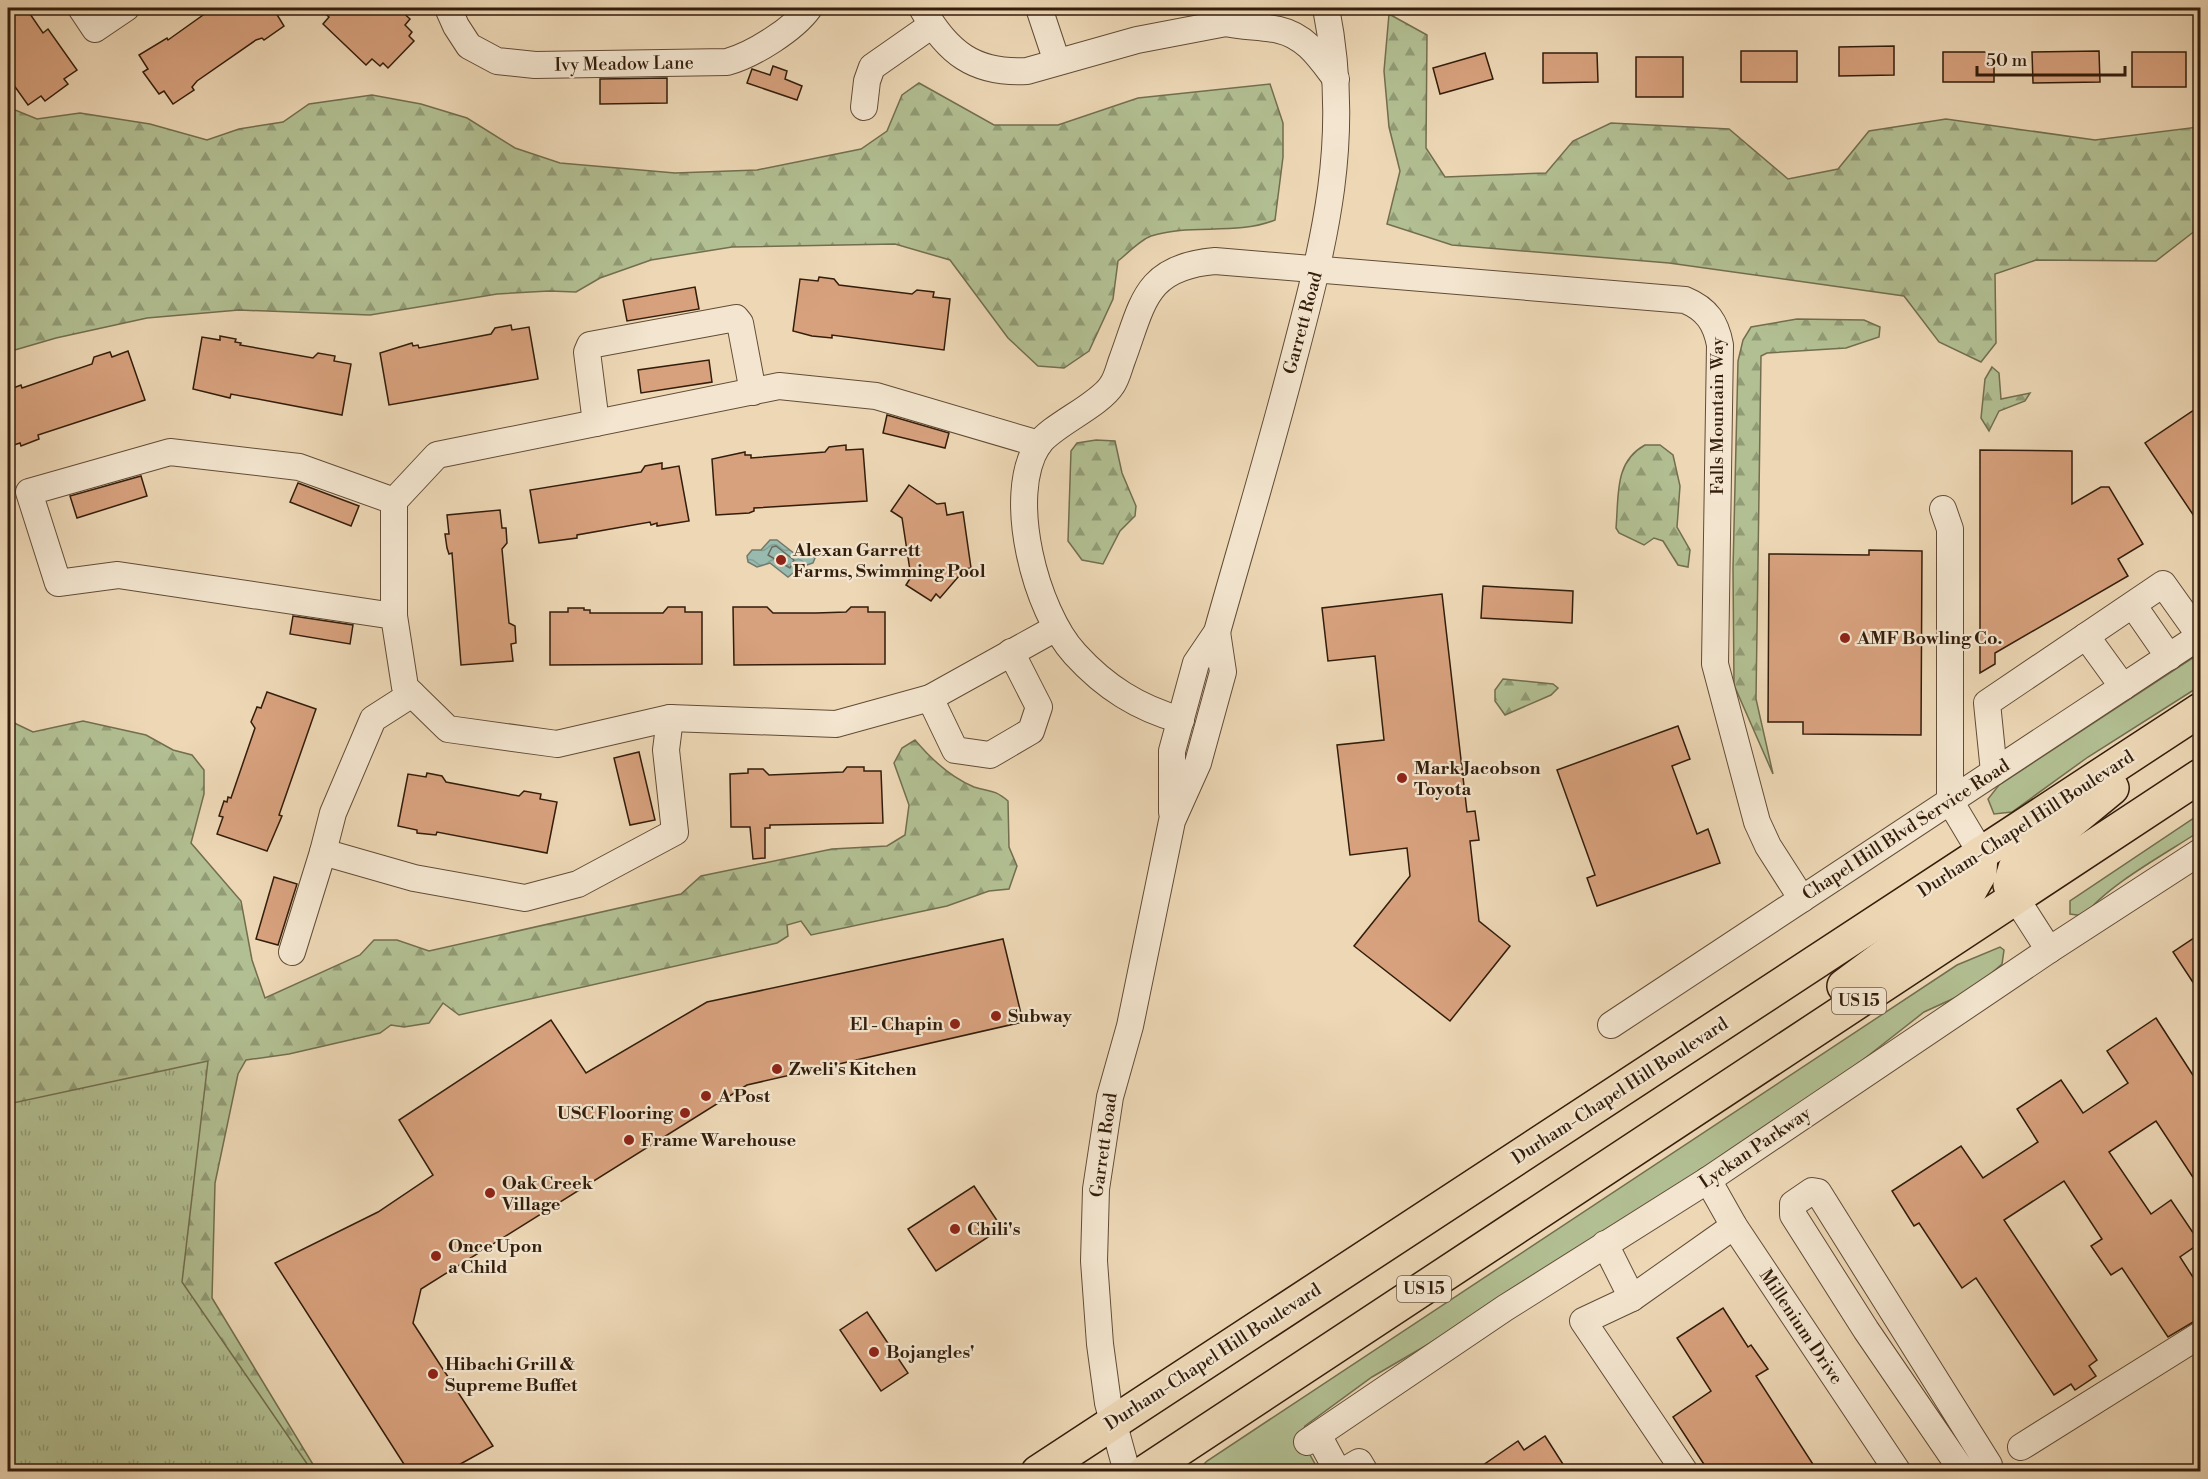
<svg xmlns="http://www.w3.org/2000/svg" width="2208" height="1479" viewBox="0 0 2208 1479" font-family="'Libre Bodoni',serif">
	<defs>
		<pattern id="forest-firs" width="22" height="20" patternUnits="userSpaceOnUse" patternTransform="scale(1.5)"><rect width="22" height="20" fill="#b2bf92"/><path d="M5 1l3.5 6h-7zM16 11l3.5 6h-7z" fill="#919b75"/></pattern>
		<pattern id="park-tufts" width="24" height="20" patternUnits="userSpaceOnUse" patternTransform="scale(1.5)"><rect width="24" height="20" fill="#b2bf92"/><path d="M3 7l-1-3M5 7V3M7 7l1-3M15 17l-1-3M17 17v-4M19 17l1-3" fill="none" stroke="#919b75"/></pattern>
		<pattern id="water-waves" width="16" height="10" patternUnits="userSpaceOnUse" patternTransform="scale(1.5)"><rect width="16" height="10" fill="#99baae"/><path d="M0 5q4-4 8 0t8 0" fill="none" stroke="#849f94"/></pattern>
	</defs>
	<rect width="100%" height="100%" fill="#edd7b5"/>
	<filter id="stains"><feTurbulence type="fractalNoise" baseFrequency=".00333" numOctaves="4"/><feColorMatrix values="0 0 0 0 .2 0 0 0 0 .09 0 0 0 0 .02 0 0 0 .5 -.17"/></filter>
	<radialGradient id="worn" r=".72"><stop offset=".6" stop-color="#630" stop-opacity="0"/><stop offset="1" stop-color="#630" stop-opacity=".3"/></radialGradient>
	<g fill="#b2bf92" stroke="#726e4e" stroke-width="1.5">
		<path d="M2200,653V686L2088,757L2012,812L1994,814L1988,799L1999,785Z"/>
		<path d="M2200,814V831C2167,853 2107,885 2084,916L2070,914V901Z"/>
		<path d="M2000,947L2004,950L2002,964L1972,990L1924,1012L1850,1070L1766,1128L1432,1342L1372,1377L1305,1426L1300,1437L1319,1471L1196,1472L1207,1461L1957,965Z"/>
	</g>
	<g fill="url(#forest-firs)" stroke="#726e4e" stroke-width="1.5">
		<path d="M1389,14L1427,35L1426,148L1445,177L1546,173L1573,141L1611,123L1729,129L1788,179L1838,169L1869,131L1946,119L2095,140L2198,127L2200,227L2156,261L2036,260L1995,274L1996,343L1981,362L1939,342L1904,296L1669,263L1452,245L1387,224L1400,171L1389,127L1384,71Z"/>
		<path d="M919,83L994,125H1058L1138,98L1270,84L1283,123V157L1275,220C1235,236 1191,223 1151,236C1140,240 1127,254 1118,261L1113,299L1089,351L1064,368L1038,366L1008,338L950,260L895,244L732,247L651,260L600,278L576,292L549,291L497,294L370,315L239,310L147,318L56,338L8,352V107L37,119L80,113L150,124L207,140L239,129L283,122L309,104L372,95L421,104L467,118L515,148L560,163L675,173L757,170L861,149L887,131L902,95Z"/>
		<path d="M1797,319L1864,320L1880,327L1879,337L1846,348L1767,353L1761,356L1756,699L1773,774L1734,685L1733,569L1738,361L1743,340L1751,327Z"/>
		<path d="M1992,367L1999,373L2001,399L2030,393L2025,401L1999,411L1989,431L1981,418L1985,379Z"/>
		<path d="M1096,440L1115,441L1122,473L1136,506L1135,516L1120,531L1103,564L1082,560L1068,541L1071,451L1077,443Z"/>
		<path d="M1645,445H1660L1673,455L1680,486L1677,527L1690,550L1688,567L1678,565L1663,541L1654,538L1644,545L1619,533L1616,528C1619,495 1614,462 1645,445Z"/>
		<path d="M1503,679L1553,684L1558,688L1551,695L1505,715L1495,701V690Z"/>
		<path d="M8,720L33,732L83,721L146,735L173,750L192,755L204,770V794L191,843L241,901L252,960L265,998L360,955L374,940H397L429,951L681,894L701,876L832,849L887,846L905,835L909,805L894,763L902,748L915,740C931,759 950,777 974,787C990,792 994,789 1008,801L1009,847L1017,866L1009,889L989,891L947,906L811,935L801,921L787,925L788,936L777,943L459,1015L443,1003L429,1023L404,1027L391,1025L380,1033L289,1054L246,1060L238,1074L215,1183L212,1298L317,1471L8,1472Z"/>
	</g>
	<path fill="url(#park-tufts)" stroke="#726e4e" stroke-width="1.5" d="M208,1061L182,1282L312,1471H8V1104Z"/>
	<path fill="url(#water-waves)" stroke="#707b6d" stroke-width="1.5" d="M770,540H777L795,554L808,552L815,558L813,563L801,567L788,577L770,563L757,567L748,562L747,556L752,550H761Z"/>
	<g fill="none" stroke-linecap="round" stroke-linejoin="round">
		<path stroke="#666c5c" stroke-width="1.5" d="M776,546L794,560L790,568L768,555L772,547Z"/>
	</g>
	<g fill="#d7a17d" stroke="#331d0b" stroke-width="1.5">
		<path d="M8,8H26L43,33L48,29L77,70L64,79L68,84L45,101L41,96L28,105L8,77Z"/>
		<path d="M213,8H273L284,26L264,40L262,38L256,40L197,81L192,87L194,90L173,104L164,91L159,94L143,72L148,69L139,55L167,38L168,40Z"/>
		<path d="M319,8H398L410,19L405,25L412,32L409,36L414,41L388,68L383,63L380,66L372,59L366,65L323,24L329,17Z"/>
		<path d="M1894,46V75L1839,76V47Z"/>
		<rect x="1741" y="51" width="56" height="31"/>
		<path d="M2099,51L2100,82L2033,83L2032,52Z"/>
		<rect x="1943" y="52" width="51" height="30"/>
		<rect x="2132" y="52" width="54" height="35"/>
		<path d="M1485,53L1493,79L1440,94L1433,68Z"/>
		<path d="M1543,53H1597L1598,82L1543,83Z"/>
		<rect x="1636" y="57" width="47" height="40"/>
		<path d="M773,66L787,71L785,79L802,86L797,100L747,83L752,69L770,75Z"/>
		<path d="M667,78V103L600,104V79Z"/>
		<path d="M819,277L834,279L839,285L912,294L917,290L934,292L933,297L950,299L944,350L832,335V338L812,336L793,331L800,279L818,281Z"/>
		<path d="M695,287L699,309L627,321L623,300Z"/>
		<path d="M511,325L512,330L529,327L538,379L389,405L380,353L412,343L413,346L418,345L419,348L491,334L495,328Z"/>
		<path d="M220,336L236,339L235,342L241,343L240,345L313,358L318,353L335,356L334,361L351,364L342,415L231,394L230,398L193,389L202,337L220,340Z"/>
		<path d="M128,351L145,400L38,435L39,439L21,446L20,443L8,447V390L21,385L22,388L92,364L94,357L110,352L112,357Z"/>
		<path d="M709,360L712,382L641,393L638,370Z"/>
		<path d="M2200,406V525L2145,443Z"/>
		<path d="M887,415L949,433L945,448L883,433Z"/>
		<path d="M846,445V450L863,449L867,501L754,508V511L749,513L716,515L712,459L745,452V455H751V458L825,452L829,447Z"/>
		<path d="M1980,450L2072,451V504L2101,487H2109L2143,544L2118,559L2128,576L1995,653V664L1980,673Z"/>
		<path d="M662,463V469L679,466L689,521L657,526V523L651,525L650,522L577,535V538L539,543L530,490L641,472L645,466Z"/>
		<path d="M141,476L147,496L77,518L70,496Z"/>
		<path d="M298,483L359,506L351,526L290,502Z"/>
		<path d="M909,485L937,504L945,503L947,515L963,512L971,568L965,569L940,598L936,594L931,601L906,585L911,577L902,518L891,511Z"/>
		<path d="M500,510L502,528H506L507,543L502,549L509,623L515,626L516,643L511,644L513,661L461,665L452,553L449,554L447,548L445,534H449L447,515Z"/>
		<path d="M1869,550L1922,551L1921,735L1803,734V722H1768L1769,554L1869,555Z"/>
		<path d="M1483,586L1573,591L1572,623L1481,618Z"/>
		<path d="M1442,594L1467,812L1475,811L1479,840L1470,841L1479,921L1510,946L1450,1021L1354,946L1410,876L1407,848L1350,855L1337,745L1384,740L1375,656L1328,661L1322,608Z"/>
		<path d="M668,607H685V612H702V664L550,665V612H568V608H584V610H590V613H663Z"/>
		<path d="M733,607H767L773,613H816L846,612L851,607H868V612H885V664L734,665Z"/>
		<path d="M293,616L353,625L350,644L290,634Z"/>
		<path d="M267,692L316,709L279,815L282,816L267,851L217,834L223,817L219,816L224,801L227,802L228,797L231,798L255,728L251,722L257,707L261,708Z"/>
		<path d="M1678,726L1690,759L1672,766L1697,834L1708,829L1720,863L1597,906L1587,878L1595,875L1557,770Z"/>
		<path d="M639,752L655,820L630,825L614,758Z"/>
		<path d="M847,767H864V771H881L883,823L770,825V828H765V858L753,859L750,827H731L730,774L748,773V769H763L769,775L843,772Z"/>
		<path d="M427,773L442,776L446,782L519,796L524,791L541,794L540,799L557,802L547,853L437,832L436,835L417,833V830L398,826L408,774L426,777Z"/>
		<path d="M274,877L297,884L278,945L256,939Z"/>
		<path d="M2200,934V993L2173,952Z"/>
		<path d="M1003,939L1023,1022L747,1085L421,1289L413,1323L493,1446L446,1472H409L275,1263L378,1212L433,1175L399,1120L551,1020L586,1073L707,1002Z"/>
		<path d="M2156,1018L2200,1086V1188L2156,1121L2109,1152L2151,1214L2171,1200L2200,1243L2180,1257L2200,1288V1318L2168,1337L2122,1268L2111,1275L2091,1246L2102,1239L2064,1181L2004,1220L2097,1360L2089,1366L2096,1376L2075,1390L2071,1384L2054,1395L1976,1278L1962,1288L1919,1223L1914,1226L1892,1191L1961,1146L1983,1178L2038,1142L2017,1109L2061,1080L2083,1113L2128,1083L2107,1051Z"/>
		<path d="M974,1186L1002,1228L936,1271L908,1229Z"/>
		<path d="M1723,1308L1748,1347L1751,1345L1768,1369L1756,1376L1818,1472H1709L1673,1417L1711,1391L1677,1338Z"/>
		<path d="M867,1312L908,1373L881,1391L840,1330Z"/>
		<path d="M1545,1436L1568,1472H1473L1518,1441L1524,1450Z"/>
	</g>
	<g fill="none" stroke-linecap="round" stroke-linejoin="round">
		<defs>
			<g id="minor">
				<path d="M81,8L95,29L126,8"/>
				<path d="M448,8L456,26L469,46L497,61L535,65L727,62C753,55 794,29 809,8"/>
				<path d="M922,8C947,52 974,74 1027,71L1137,40L1226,23L1245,10L1260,8"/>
				<path d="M1039,8L1057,62"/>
				<path d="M1226,23C1244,27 1261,26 1279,30C1306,36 1320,58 1336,79"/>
				<path d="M864,107L867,81L872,67L932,25"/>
				<path d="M596,423L587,352L590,345L736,318L740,323L753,392"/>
				<path d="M394,501L437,455L779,386L876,396L1039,444"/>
				<path d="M1943,509L1950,529V801L1981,853"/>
				<path d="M2133,605L2169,657"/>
				<path d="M394,616L118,575L58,583L29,492L170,452L299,467L394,501V616L405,687L448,729L557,744L670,718L836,724L930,698L1056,628"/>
				<path d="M2086,636L2123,687"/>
				<path d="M412,694L373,719L333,813L323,852L414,878L525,898L578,884L675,832L666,750L670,718"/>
				<path d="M930,698L955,750L990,755L1031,731L1039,707L1011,652"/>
				<path d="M1181,720C1138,708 1105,687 1075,654C1036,612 1005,496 1038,445C1050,426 1099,406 1112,385C1117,378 1119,368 1122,360C1143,304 1144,267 1215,261L1685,300C1707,309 1716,323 1720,345L1715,664L1757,822L1768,846L1802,899"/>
				<path d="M1994,772L1987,703L2163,584L2200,636"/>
				<path d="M1172,812V751L1196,663L1217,632C1242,543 1269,454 1292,365C1325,240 1352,138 1326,8"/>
				<path d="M2015,897L2049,950"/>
				<path d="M292,952L323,852"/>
				<path d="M1611,1025L2200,636"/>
				<path d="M1708,1180L1734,1226L1898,1472"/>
				<path d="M1605,1244L1632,1298"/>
				<path d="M1318,1435L1338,1472"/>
				<path d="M1307,1442L1505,1308L1708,1180L2049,950L2200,852"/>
				<path d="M2021,1447L2200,1335"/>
				<path d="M1127,1472L1108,1403L1100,1344L1094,1261L1096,1189L1110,1097L1130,1026L1172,821L1198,763L1223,672L1217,632"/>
				<path d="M1342,1472L1359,1462L1365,1472"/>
				<path d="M1685,1472L1583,1321L1632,1298L1734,1226"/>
				<path d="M1963,1472L1866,1330L1793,1215V1204L1812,1191L1818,1192L1989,1465"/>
			</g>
			<g id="highway">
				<path d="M2015,897L2010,885L2015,868L2112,788"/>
				<path d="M1844,986L1968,894L1980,873L1981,853"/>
				<path d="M1038,1472L2200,710"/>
				<path d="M1145,1472L2200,776"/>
			</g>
		</defs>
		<use href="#minor" stroke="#624c36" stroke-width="28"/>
		<use href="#highway" stroke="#331d0b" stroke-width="36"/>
		<use href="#minor" stroke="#f3e5cf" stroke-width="26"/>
		<use href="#highway" stroke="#edd7b5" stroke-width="33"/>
	</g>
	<g fill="#8f2418" stroke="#f3e5cf" stroke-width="2">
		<circle cx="781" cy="560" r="6"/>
		<circle cx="1845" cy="638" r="6"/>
		<circle cx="1402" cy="778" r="6"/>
		<circle cx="996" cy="1016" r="6"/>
		<circle cx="955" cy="1024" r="6"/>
		<circle cx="777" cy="1069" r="6"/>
		<circle cx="706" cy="1096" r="6"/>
		<circle cx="685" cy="1113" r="6"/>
		<circle cx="629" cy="1140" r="6"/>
		<circle cx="490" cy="1193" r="6"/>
		<circle cx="955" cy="1229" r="6"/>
		<circle cx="436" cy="1256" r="6"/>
		<circle cx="874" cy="1352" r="6"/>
		<circle cx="433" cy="1374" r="6"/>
	</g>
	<g text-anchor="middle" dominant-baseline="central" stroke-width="4.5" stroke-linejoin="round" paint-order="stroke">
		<g fill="#f3e5cf" stroke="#6d5946" stroke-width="1.5">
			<rect x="1832" y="988" width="54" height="26" rx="4.5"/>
			<rect x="1397" y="1276" width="54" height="26" rx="4.5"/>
		</g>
		<g font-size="16" font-weight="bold" fill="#331d0b">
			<text x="1859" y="1001">US 15</text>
			<text x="1424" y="1289">US 15</text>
		</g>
		<g font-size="18" fill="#331d0b" stroke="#f3e5cf">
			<text transform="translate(624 64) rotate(-1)">Ivy Meadow Lane</text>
			<text transform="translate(1303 323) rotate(-75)">Garrett Road</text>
			<text transform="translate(1717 416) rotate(-90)">Falls Mountain Way</text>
			<text transform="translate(2026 824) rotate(-33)">Durham-Chapel Hill Boulevard</text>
			<text transform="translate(1906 830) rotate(-33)">Chapel Hill Blvd Service Road</text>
			<text transform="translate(1620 1091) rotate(-33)">Durham-Chapel Hill Boulevard</text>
			<text transform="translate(1104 1145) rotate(-82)">Garrett Road</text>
			<text transform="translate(1755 1148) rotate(-34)">Lyckan Parkway</text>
			<text transform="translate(1801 1327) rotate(56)">Millenium Drive</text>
			<text transform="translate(1213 1357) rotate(-33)">Durham-Chapel Hill Boulevard</text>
		</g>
		<g font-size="18" font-weight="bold" fill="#331d0b" stroke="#f3e5cf" text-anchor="start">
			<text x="793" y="550">Alexan Garrett<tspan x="793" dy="21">Farms, Swimming Pool</tspan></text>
			<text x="1857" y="638">AMF Bowling Co.</text>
			<text x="1414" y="768">Mark Jacobson<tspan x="1414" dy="21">Toyota</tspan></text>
			<text x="1008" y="1016">Subway</text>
			<text x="943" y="1024" text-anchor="end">El - Chapin</text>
			<text x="789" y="1069">Zweli's Kitchen</text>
			<text x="718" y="1096">A Post</text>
			<text x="673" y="1113" text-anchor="end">USC Flooring</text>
			<text x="641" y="1140">Frame Warehouse</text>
			<text x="502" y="1183">Oak Creek<tspan x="502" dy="21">Village</tspan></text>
			<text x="967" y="1229">Chili's</text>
			<text x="448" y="1246">Once Upon<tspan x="448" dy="21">a Child</tspan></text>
			<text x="886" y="1352">Bojangles'</text>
			<text x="445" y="1364">Hibachi Grill &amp;<tspan x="445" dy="21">Supreme Buffet</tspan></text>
		</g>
	</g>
	<rect width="2208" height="1479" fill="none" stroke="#edd7b5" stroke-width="30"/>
	<rect x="9" y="9" width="2190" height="1461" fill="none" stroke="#331d0b" stroke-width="3"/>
	<rect x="15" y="15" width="2178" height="1449" fill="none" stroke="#331d0b" stroke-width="1.5"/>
	<path d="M1977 66v9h148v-9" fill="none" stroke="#331d0b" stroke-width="3"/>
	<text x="1986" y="66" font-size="18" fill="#331d0b" stroke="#f3e5cf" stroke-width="4.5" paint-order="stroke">50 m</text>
	<rect width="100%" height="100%" filter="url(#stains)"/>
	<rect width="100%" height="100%" fill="url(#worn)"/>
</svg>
